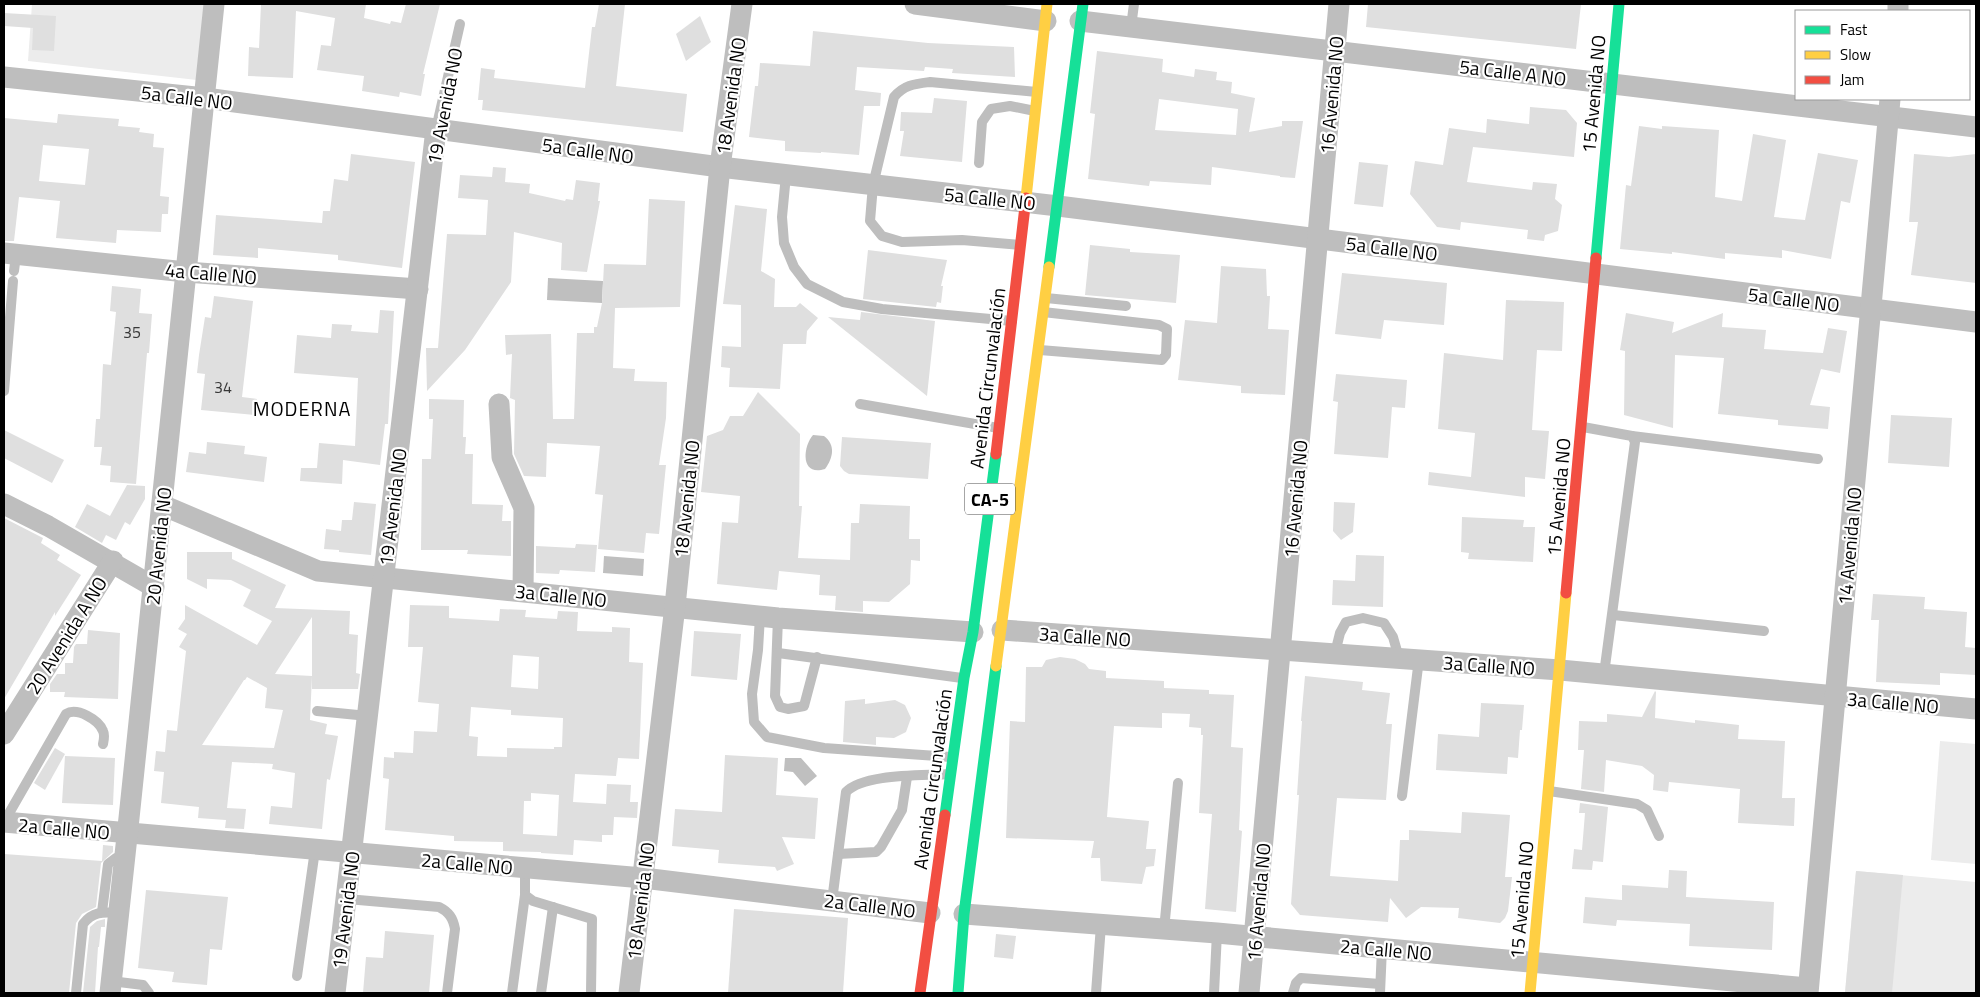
<svg xmlns="http://www.w3.org/2000/svg" width="1980" height="997" viewBox="0 0 1980 997" font-family="'Titillium Web',sans-serif">
	<rect width="100%" height="100%" fill="#fff"/>
	<g fill="#ececec">
		<path d="M32,4H204L197,80L28,61Z"/>
		<path d="M1940,741L1976,744V864L1931,860Z"/>
		<path d="M1856,871L1976,882V993H1845Z"/>
	</g>
	<g fill="#bfbfbf">
		<path d="M548,278L603,281L602,303L547,300Z"/>
		<path d="M813,435L824,436C836,445 833,458 825,469C801,477 802,448 813,435Z"/>
		<path d="M604,556L644,559L643,576L603,573Z"/>
		<path d="M785,758H801L817,776L805,786L793,772L784,771Z"/>
	</g>
	<g fill="#dfdfdf" fill-rule="evenodd">
		<path d="M261,4H366L364,18L390,24L391,21L401,23L406,4H440L423,74H425L421,96L400,92L399,97L362,91L364,76L317,70L321,45L331,46L335,18L296,11L293,78L248,76L249,47L259,48Z"/>
		<path d="M599,4H625L616,86L687,94L683,132L482,110L483,100H478L481,68L495,70L494,78L585,88L592,27H595Z"/>
		<path d="M1368,4H1581L1576,49L1366,27Z"/>
		<path d="M4,13L56,16L54,51L32,50L33,28L4,26Z"/>
		<path d="M700,16L711,42L686,61L676,34Z"/>
		<path d="M813,31L928,43L1014,47L1015,77L952,73L953,69L925,67L924,71L857,67L855,90L881,93L880,106H864L859,155L821,152V153L785,151V141L749,137L755,86H758L760,63L810,66Z"/>
		<path d="M1097,51L1163,59L1162,72L1194,77L1195,69L1217,72L1216,80L1232,82L1231,93L1255,98L1249,132L1282,126V121H1303L1295,178L1280,177V176L1212,167L1211,185L1150,181L1149,186L1088,179L1095,114L1090,113ZM1159,99L1238,109L1236,135L1155,130Z"/>
		<path d="M934,98L967,101L962,162L900,156L904,131H900L901,112L932,113Z"/>
		<path d="M1530,107L1566,110L1577,123L1574,157L1473,147L1467,182L1532,190L1533,182L1557,184L1555,199L1562,205L1558,231L1545,235L1544,241L1527,239L1528,230L1461,222L1460,230L1437,227L1410,194L1415,161L1443,165L1449,128L1486,133L1487,119L1529,124Z"/>
		<path d="M58,114L119,119L118,126L140,128L139,132L154,134L153,147L164,148L160,196L169,197L168,214H162L161,232L117,230L116,243L56,238L60,201L19,197L14,241H4V118L57,123ZM43,145L89,149L85,185L39,181Z"/>
		<path d="M1639,126L1662,129V126L1719,130L1715,197L1742,201L1753,134L1786,140L1774,217L1805,220L1818,153L1858,160L1850,203L1841,201L1831,259L1782,250V258L1725,253V259L1672,252V254L1620,249L1626,185L1631,186Z"/>
		<path d="M351,154L415,162L402,268L338,260V255L258,248V258L213,255L216,215L322,223L323,211H330L334,179L348,181Z"/>
		<path d="M1914,154L1949,157L1976,154V283L1911,275L1918,222H1909Z"/>
		<path d="M1359,162L1388,165L1383,207L1354,204Z"/>
		<path d="M493,167L506,168L505,182L530,184L529,193L565,201L566,199L573,200L576,180L600,183L598,201H600L587,272L561,270L562,243L514,232L511,282L465,350L427,391L426,348H438L447,234L486,235L488,200L458,198L460,175L492,177Z"/>
		<path d="M649,199L685,201L680,307L615,308L613,368L635,369L634,381L667,382L666,418L659,465H666L659,534L646,533L644,553L598,549L603,495L595,494L600,446L547,443L546,477L524,476L514,454L515,400L510,398L512,354L506,355L505,335L551,334L553,419H574L577,333H594V327H597L602,303L604,264L646,265Z"/>
		<path d="M735,205L767,209L761,271L775,279L774,307H796L800,303L818,318L807,331L806,344H783L780,389L729,387L730,368L721,367L722,346L741,347V305L723,304Z"/>
		<path d="M1090,245L1130,249V252L1180,255L1176,303L1085,295Z"/>
		<path d="M868,250L947,260L941,286H943L941,303L937,302L936,307L863,299Z"/>
		<path d="M1221,266L1266,269L1267,296H1270L1268,329L1289,330L1285,395L1241,393V386L1178,380L1185,320L1217,323Z"/>
		<path d="M1342,273L1447,283L1444,325L1384,320L1381,339L1335,334Z"/>
		<path d="M112,286L141,289L139,313L152,314L149,353H147L136,484L110,482L111,466L100,465L102,447H94L96,419H100L103,364L111,365L116,312L110,311Z"/>
		<path d="M214,296L253,301L242,397L257,399L255,415L201,410L205,374L197,373L199,355L205,317L211,318Z"/>
		<path d="M1506,300L1564,302L1562,351L1537,350L1532,430L1549,431L1545,479L1525,477V497L1428,485L1429,472L1471,477L1475,433L1438,429L1444,353L1503,360Z"/>
		<path d="M380,310L394,311L388,424H385L380,465L343,460L342,484L300,481L301,468H317L319,443L355,446L358,378L294,373L297,335L331,338L332,324L352,325L351,331L378,333Z"/>
		<path d="M861,312L935,321L927,396L828,317L860,320Z"/>
		<path d="M1626,313L1674,322L1672,333L1723,313L1722,327L1766,330L1764,349L1823,353L1828,328L1847,331L1840,373L1821,369L1810,405L1830,407L1828,429L1778,425V420L1718,414L1724,358L1675,355L1673,428L1624,415L1625,351L1620,350Z"/>
		<path d="M1336,374L1407,380L1405,408L1392,407L1388,458L1334,454L1338,402L1333,401Z"/>
		<path d="M758,392L800,434L799,506H802L798,558L850,560L851,523H859L860,504L910,506L909,539H920V561L911,560L910,584L889,602L863,601V612L835,610L836,596L819,595L820,575L779,571L777,590L717,584L722,522L738,523L740,496L701,492L707,436L723,430L730,416H743Z"/>
		<path d="M429,399L464,400L463,437H466L465,454H473L472,504L503,505L502,521H511V556L467,554L468,550H421L422,459H431L433,419H429Z"/>
		<path d="M1891,415L1952,418L1949,467L1888,463Z"/>
		<path d="M4,430L64,460L52,483L4,458Z"/>
		<path d="M842,437L931,443L928,479L849,474L844,471L840,466Z"/>
		<path d="M207,442L245,446L244,454L267,457L264,482L186,472L189,452L206,454Z"/>
		<path d="M127,485L145,486V499L130,525L125,522L116,540L106,535L102,543L75,527L87,504L110,516Z"/>
		<path d="M354,502L376,504L371,555L339,552V550L324,549L326,529L341,531L342,520H352Z"/>
		<path d="M1334,502L1355,503L1353,532L1341,540L1333,531Z"/>
		<path d="M1462,517L1524,520L1523,527H1535L1533,562L1468,559L1469,553L1461,552Z"/>
		<path d="M4,518L43,538L41,543L60,555L57,560L81,575L55,616V612L4,699Z"/>
		<path d="M576,544L597,545L595,572L560,570L559,574L536,573V546L575,548Z"/>
		<path d="M187,552H232V559L286,585L275,608L350,611L349,634L358,635L356,673L360,674L358,689H312V617L275,674L312,676L310,720L327,724L325,734L338,736L330,780L327,779L322,829L269,824L271,806L292,808L295,773L272,769L273,764L232,762L227,808L246,809L244,829L225,828L226,820L198,818L199,807L161,803L164,772L154,771L156,751L165,752L167,730L177,731L186,651L179,647L187,634L178,629L185,619V605L257,645L272,621L243,606L251,590L231,580L207,579V589L187,579ZM247,677L267,688L265,708L283,710L274,748L202,745L244,680H245Z"/>
		<path d="M1356,555L1384,556L1383,607L1332,605L1333,580L1355,581Z"/>
		<path d="M1873,594L1925,597L1924,609L1967,612L1965,647L1976,648V675L1940,673V685L1876,682L1879,620H1871Z"/>
		<path d="M410,605L449,606V618L499,621L500,609L526,610L525,617L557,619L558,611L578,612L577,631L612,632V627L630,628L629,662L643,663L639,759L618,758L616,776L575,774L573,802L606,804L607,784L631,785L630,802H638L637,818L614,817L613,835H602V842L574,840L573,855L541,853V852L503,851V842L454,841V836L385,830L389,779L383,778L384,757L394,758V752L413,753L414,731L437,732L439,704L418,702L423,647H408ZM513,655L539,657L538,689L511,687ZM471,707L511,710V715L563,718L562,747H554V749L507,748V757L477,756L478,737L469,736ZM531,793L559,795L557,836L523,834L524,801H531Z"/>
		<path d="M88,630L120,633L118,699L64,697L65,692H50V684L57,674H65V663H73L74,647L76,644H87Z"/>
		<path d="M694,631L741,634L737,680L691,676Z"/>
		<path d="M1060,657L1075,659L1085,664L1089,669L1106,671V678L1164,681V688L1209,690V694L1234,695L1231,747L1243,748L1239,830L1242,831L1236,912L1205,909L1212,814L1199,813L1203,735H1201V728L1189,727L1190,714L1162,713V728L1114,726L1107,817L1149,821L1146,849H1156L1154,866L1146,867L1142,884L1101,881L1100,858H1091L1094,841L1006,838L1010,721L1025,722L1026,667H1042L1046,660Z"/>
		<path d="M1305,676L1363,682L1362,690L1390,693L1386,724H1392L1386,800L1337,798L1330,876L1398,881L1400,840H1409V830L1461,833L1462,812L1510,815L1505,877H1512L1508,911L1505,918L1500,923L1458,918L1459,908L1421,907L1406,918L1390,898L1388,922L1300,915L1291,904L1299,795H1297L1302,721H1301Z"/>
		<path d="M1655,691L1656,692L1655,718L1695,723V720L1739,725L1738,739L1785,741L1782,798H1795L1794,826L1738,823L1740,789L1669,782L1668,792L1653,790L1654,775L1642,766L1606,760L1604,792L1581,789L1584,750H1578L1579,721L1607,722V714L1642,717Z"/>
		<path d="M865,699V704L895,700L905,705L911,718L906,732L894,738L876,737V745L843,742L845,701Z"/>
		<path d="M1481,703L1524,705L1522,730H1520L1518,758L1508,757L1507,774L1436,770L1438,734L1479,737Z"/>
		<path d="M55,748L65,754L45,790L34,783Z"/>
		<path d="M725,755L778,758L776,795L818,798L815,839L782,837L794,864L777,871L775,867L718,863L719,850L672,846L675,809L722,812Z"/>
		<path d="M65,756L115,758L113,805L62,803Z"/>
		<path d="M1580,803L1608,807L1603,862L1593,861L1592,870L1572,869L1574,849L1582,850L1585,813H1579Z"/>
		<path d="M103,845L113,846V852L101,863L96,907L82,914L76,923L69,993H4V854L102,861Z"/>
		<path d="M1669,870L1687,871L1686,897L1774,902L1772,950L1689,946L1690,924L1617,920L1616,926L1583,923L1585,897L1622,900V885L1668,888Z"/>
		<path d="M1856,871L1903,875L1892,993H1845Z"/>
		<path d="M146,890L228,897L222,950L210,949L207,985L172,982L174,972L138,968Z"/>
		<path d="M734,909L848,918L843,993H728Z"/>
		<path d="M105,919V927H101L99,947H98L95,993H83L90,927L97,921Z"/>
		<path d="M385,931L434,935L429,993H363L366,957L383,958Z"/>
		<path d="M996,934L1016,936L1013,959L994,957Z"/>
	</g>
	<g fill="none" stroke-linecap="round" stroke-linejoin="round">
		<g stroke="#bebebe" stroke-width="10">
			<path d="M1131,27L1134,4"/>
			<path d="M436,129L460,24"/>
			<path d="M979,163L982,122L991,109L1010,106L1035,111"/>
			<path d="M786,175L782,217L784,243L794,267L807,284L843,302L882,309L1012,321"/>
			<path d="M1020,245L962,240L902,242L882,236L870,221L873,185L894,97C904,85 914,84 930,82L1037,92"/>
			<path d="M14,271L16,255"/>
			<path d="M1046,298L1126,306"/>
			<path d="M1040,350L1162,360L1166,355L1167,329L1159,325L1043,312"/>
			<path d="M4,391L13,281"/>
			<path d="M860,404L998,428"/>
			<path d="M1583,427L1632,436L1635,442L1604,674"/>
			<path d="M1632,436L1818,459"/>
			<path d="M1613,615L1764,631"/>
			<path d="M760,616L758,650L752,694L754,722L767,737L824,748L951,757"/>
			<path d="M778,618L775,696L780,707L788,709L804,706L817,657"/>
			<path d="M778,653L962,678"/>
			<path d="M1335,653L1340,633L1346,622L1363,618L1384,623L1393,637L1399,658"/>
			<path d="M317,711L368,716"/>
			<path d="M1549,791L1637,804L1647,810L1659,836"/>
			<path d="M1402,796L1419,659"/>
			<path d="M4,822L66,714C77,707 99,720 103,731C105,735 104,739 103,744"/>
			<path d="M838,854L876,852L881,847L902,810L907,777"/>
			<path d="M525,868V895L533,901L592,919L591,993"/>
			<path d="M347,899L439,907C449,912 453,918 455,929L447,993"/>
			<path d="M832,901L846,792C864,773 923,776 949,774"/>
			<path d="M102,912L108,864L116,858L125,859"/>
			<path d="M1164,930L1178,783"/>
			<path d="M297,976L315,850"/>
			<path d="M111,981L143,985L149,993"/>
			<path d="M76,993L83,924C93,911 103,912 119,913"/>
			<path d="M512,993L525,895"/>
			<path d="M541,993L553,907"/>
			<path d="M1096,993L1101,925"/>
			<path d="M1214,993L1217,933"/>
			<path d="M1293,993L1296,983L1301,978L1380,984"/>
			<path d="M1380,993L1382,948"/>
		</g>
		<g stroke="#bebebe" stroke-width="21">
			<path d="M915,4L1046,21"/>
			<path d="M1898,11V4"/>
			<path d="M1080,21L1976,127"/>
			<path d="M4,77L205,98L720,167L1058,206L1976,322"/>
			<path d="M4,253L186,272L418,289"/>
			<path d="M499,404L502,457L524,508L523,591"/>
			<path d="M4,504L48,526L154,587"/>
			<path d="M162,505L318,571L778,618L973,632"/>
			<path d="M1002,630L1560,670L1976,709"/>
			<path d="M4,734L113,561"/>
			<path d="M4,822L643,878L930,913"/>
			<path d="M964,914L1217,933L1808,988"/>
			<path d="M110,993L129,818L214,4"/>
			<path d="M335,993L436,129"/>
			<path d="M629,993L675,606L720,167L742,4"/>
			<path d="M1249,993L1339,4"/>
			<path d="M1808,993L1890,99"/>
		</g>
		<g stroke="#16e098" stroke-width="11">
			<path d="M1596,258L1619,4"/>
			<path d="M1049,267L1083,4"/>
			<path d="M945,815L964,678L973,632L996,454"/>
			<path d="M958,993L964,914L996,666"/>
		</g>
		<g stroke="#ffcf43" stroke-width="11">
			<path d="M1026,198L1047,4"/>
			<path d="M996,666L1049,267"/>
			<path d="M1530,993L1566,593"/>
		</g>
		<g stroke="#f24e42" stroke-width="11">
			<path d="M996,454L1026,198"/>
			<path d="M1566,593L1596,258"/>
			<path d="M920,993L945,815"/>
		</g>
	</g>
	<g text-anchor="middle" dominant-baseline="central" stroke-width="4.5" stroke-linejoin="round" paint-order="stroke">
		<g font-size="16" fill="#383838">
			<text x="132" y="332">35</text>
			<text x="223" y="387">34</text>
		</g>
		<rect fill="#fff" stroke="#4c4c4c" stroke-width="1" x="965" y="483.5" width="50" height="31" rx="4"/>
		<g font-size="18" font-weight="bold" fill="#000">
			<text x="990" y="499">CA-5</text>
		</g>
		<g font-size="19" fill="#000" stroke="#fff">
			<text transform="translate(1513 72) rotate(7)">5a Calle A NO</text>
			<text transform="translate(1593 94) rotate(-85)">15 Avenida NO</text>
			<text transform="translate(1331 95) rotate(-85)">16 Avenida NO</text>
			<text transform="translate(730 96) rotate(-82)">18 Avenida NO</text>
			<text transform="translate(187 97) rotate(7)">5a Calle NO</text>
			<text transform="translate(444 106) rotate(-79)">19 Avenida NO</text>
			<text transform="translate(588 150) rotate(8)">5a Calle NO</text>
			<text transform="translate(990 198) rotate(6)">5a Calle NO</text>
			<text transform="translate(1392 248) rotate(7)">5a Calle NO</text>
			<text transform="translate(211 273) rotate(5)">4a Calle NO</text>
			<text transform="translate(1794 299) rotate(7)">5a Calle NO</text>
			<text transform="translate(987 378) rotate(-83)">Avenida Circunvalación</text>
			<text transform="translate(1558 497) rotate(-85)">15 Avenida NO</text>
			<text transform="translate(686 499) rotate(-84)">18 Avenida NO</text>
			<text transform="translate(1295 499) rotate(-85)">16 Avenida NO</text>
			<text transform="translate(392 507) rotate(-83)">19 Avenida NO</text>
			<text transform="translate(158 546) rotate(-84)">20 Avenida NO</text>
			<text transform="translate(1849 546) rotate(-85)">14 Avenida NO</text>
			<text transform="translate(561 595) rotate(6)">3a Calle NO</text>
			<text transform="translate(66 635) rotate(-58)">20 Avenida A NO</text>
			<text transform="translate(1085 636) rotate(4)">3a Calle NO</text>
			<text transform="translate(1489 665) rotate(4)">3a Calle NO</text>
			<text transform="translate(1893 702) rotate(5)">3a Calle NO</text>
			<text transform="translate(932 779) rotate(-82)">Avenida Circunvalación</text>
			<text transform="translate(64 828) rotate(5)">2a Calle NO</text>
			<text transform="translate(467 863) rotate(5)">2a Calle NO</text>
			<text transform="translate(1521 900) rotate(-85)">15 Avenida NO</text>
			<text transform="translate(640 901) rotate(-83)">18 Avenida NO</text>
			<text transform="translate(1258 902) rotate(-85)">16 Avenida NO</text>
			<text transform="translate(870 905) rotate(7)">2a Calle NO</text>
			<text transform="translate(345 910) rotate(-83)">19 Avenida NO</text>
			<text transform="translate(1386 949) rotate(5)">2a Calle NO</text>
		</g>
		<g font-size="20" letter-spacing="1" fill="#000" stroke="#fff">
			<text x="302" y="408">MODERNA</text>
		</g>
	</g>
	<rect width="1980" height="997" fill="none" stroke="#000000" stroke-width="10"/>
	<rect x="1795" y="10" width="175" height="90" fill="#ffffff" stroke="#999999"/>
	<rect x="1805" y="26" width="25" height="8" fill="#16e098" stroke="#999999"/>
	<text x="1840" y="35" font-size="15" fill="#000000">Fast</text>
	<rect x="1805" y="51" width="25" height="8" fill="#ffcf43" stroke="#999999"/>
	<text x="1840" y="60" font-size="15" fill="#000000">Slow</text>
	<rect x="1805" y="76" width="25" height="8" fill="#f24e42" stroke="#999999"/>
	<text x="1840" y="85" font-size="15" fill="#000000">Jam</text>
</svg>
